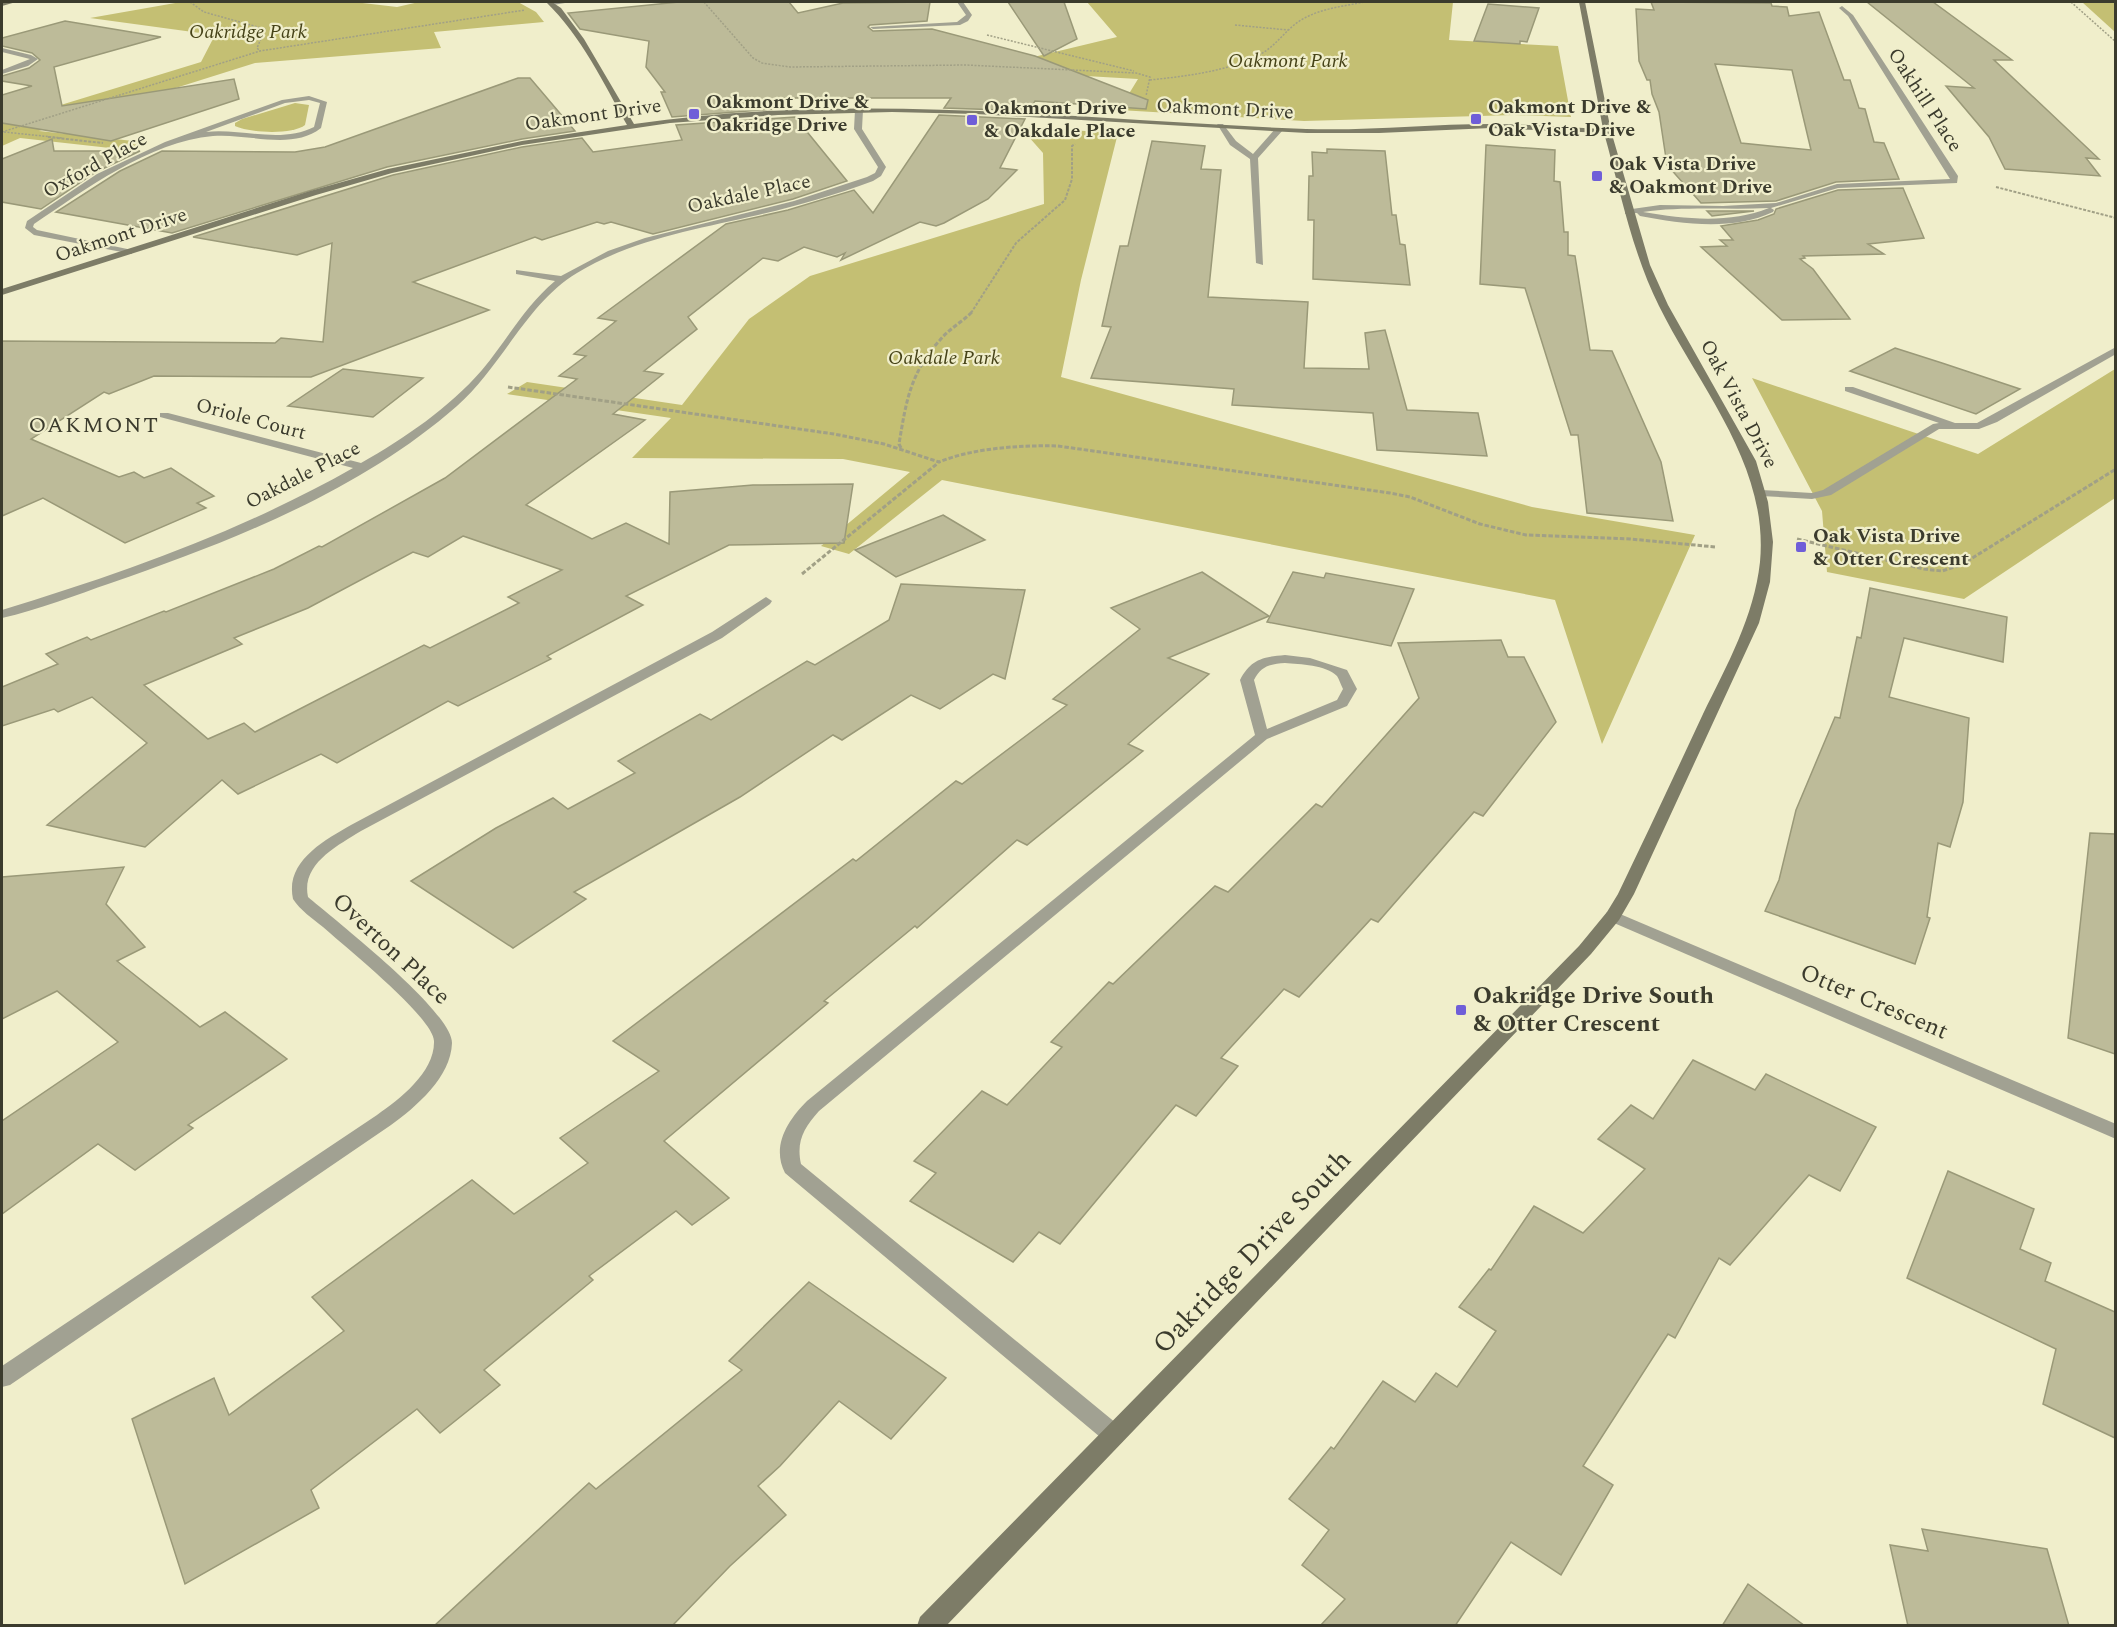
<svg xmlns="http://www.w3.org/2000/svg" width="2117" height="1627" viewBox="0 0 2117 1627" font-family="Spectral,serif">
	<rect width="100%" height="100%" fill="#f0eecb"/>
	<g fill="#c4bf73">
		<path d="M181,2H354L397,7L419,2H518L536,12L544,22L434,32L441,48L255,63L39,131L143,142L128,150L20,138L2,146V123L201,62L215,35L90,18Z"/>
		<path d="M690,2H721L766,56L799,63L1013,62L1117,37L1087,2H1453L1449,40L1558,46L1571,117L1514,115L1304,121L1119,110L1138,79C1009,71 881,68 752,74Z"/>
		<path d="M2082,2H2115V32Z"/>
		<path d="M295,103L309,105L305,125C293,135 249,133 235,126V123L242,119Z"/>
		<path d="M1020,127L1118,133L1081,280L1061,377L1532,507L1695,535L1602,744L1555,600L942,480L849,554L821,546L910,472L843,459L632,458L671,418L507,394L527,382L682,405L749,319L810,276L1044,204L1043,153Z"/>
		<path d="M2115,369V498L1964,599L1827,572L1822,511L1752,378L1978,454Z"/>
	</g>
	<g fill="#bdbb99" stroke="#9a9978" stroke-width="1.5" fill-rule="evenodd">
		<path d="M679,2H789L798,13L843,3L930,2L927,21L870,25L868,27L873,31L932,29L1035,56L1148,100L1146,109L1035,101L1029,111L944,108L951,98H779L788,108L672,117L661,92H665L646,67L649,41L580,29L568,13Z"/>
		<path d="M1008,2H1064L1077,39L1044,56Z"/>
		<path d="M1651,2L1771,3L1772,6L1787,7L1789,16L1819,12L1844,80H1850L1859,108L1865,109L1874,142L1884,143L1899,179L1836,182L1776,201L1701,203L1667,165L1659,112L1652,94L1650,80H1647L1639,61L1636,9L1654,10ZM1715,64L1792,70L1811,150L1741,143Z"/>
		<path d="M1867,2H1933L2012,60H1994L2099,159L2086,158L2100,176L2005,169L1989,137L1946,86L1974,88Z"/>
		<path d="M1488,4L1539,8L1527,42L1520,41V44L1474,41Z"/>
		<path d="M65,21L161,37L54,67L62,106L234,79L239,99L111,141L2,123V95L32,86L2,81V76L29,68L40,60L32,53L2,46V38Z"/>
		<path d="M518,78H530L575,131L522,139L387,167L172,233L56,212L120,171L162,151L295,152L325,147Z"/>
		<path d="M939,115L1025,119L1000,168L1017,170L988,199L944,223L936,226L920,222L841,260L845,253L837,257L804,247L778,261L763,258L688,317L697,329L644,371L663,374L613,414L645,420L526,505L592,539L626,523L669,544L670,492L753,485L853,484L844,543L729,545L626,596L643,605L547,656L551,659L458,706L448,701L337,763L321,754L238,794L222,780L145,847L47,825L147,743L92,697L58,712L54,709L2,726V687L58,664L46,654L87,637L91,640L164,611L166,612L274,569L319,546L322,547L445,478L577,379L559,376L586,356L574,354L616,321L598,318L726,224L788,210L854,190L873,213ZM463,536L562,570L508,597L519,603L430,648L424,645L255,732L244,723L208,739L144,685L242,644L234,638L308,608L413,552L428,557Z"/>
		<path d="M795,117L847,181L793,199L653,234L611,222L604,224L597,222L542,240L535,237L413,282L489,310L311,377L154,376L109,394L104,392L31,439L119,477L134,472L144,478L171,468L214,496L197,503L206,508L125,543L43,498L2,516V341L275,343L281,338L323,342L332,243L297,255L193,237L393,175L522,147L582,138L593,152L682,140L676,125Z"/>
		<path d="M52,139L54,151H140L96,172L41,209L2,202V159Z"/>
		<path d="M1152,141L1205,146L1201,169L1221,170L1208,297L1308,302L1304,368L1369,369L1365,333L1385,330L1407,410L1478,413L1487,456L1377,450L1373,413L1232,405L1234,389L1091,378L1111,327L1102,326L1120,246H1128Z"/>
		<path d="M1486,145L1555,150L1554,181L1560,182L1564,232H1568V255L1575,256L1590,350L1612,351L1661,462L1673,521L1587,513L1578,435H1571L1525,288L1480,284Z"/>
		<path d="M1327,149L1385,151L1392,215H1396L1400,244L1405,245L1410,285L1313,279L1314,220H1308L1309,176H1313L1312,152L1327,153Z"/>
		<path d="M1903,188L1924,238L1868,244L1884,254L1803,256L1805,258L1800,259L1813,269L1850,319L1782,320L1701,247L1727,246L1720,240H1733L1721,226L1758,220L1774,214L1776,209L1838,190Z"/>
		<path d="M1707,211H1754L1712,216Z"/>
		<path d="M1895,348L1942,363L2020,389L1976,414L1850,371Z"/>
		<path d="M343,369L423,378L373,417L288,406Z"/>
		<path d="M943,515L985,540L896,577L855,550Z"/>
		<path d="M1202,572L1269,616L1168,658L1209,674L1128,744L1143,751L1027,845L1017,840L917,928L915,926L824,1001L828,1003L664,1141L729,1198L692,1225L676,1211L589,1276L593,1280L484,1370L500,1385L440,1433L417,1409L311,1490L319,1508L185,1584L132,1419L214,1378L229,1415L344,1331L312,1297L472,1180L514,1214L588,1163L560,1138L659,1071L613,1041L853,859L856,861L956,781L962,784L1067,705L1053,699L1140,629L1111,608Z"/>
		<path d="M1293,572L1324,578L1326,573L1414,589L1391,646L1267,622Z"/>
		<path d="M901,584L1025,590L1005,679L993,674L940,709L911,695L842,740L833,735L740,797L574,892L586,899L513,948L411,881L496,828L553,798L568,809L635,773L618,761L700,714L711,720L807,661L815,665L889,620Z"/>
		<path d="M1870,588L2007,617L2003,662L1904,638L1889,697L1969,718L1963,802L1950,847L1938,843L1927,917L1930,918L1915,964L1765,911L1779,880L1796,810L1835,717L1840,718L1857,637L1861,638Z"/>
		<path d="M1501,640L1508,657H1524L1556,722L1483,816L1474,812L1378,922L1371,919L1299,997L1284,989L1221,1058L1238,1066L1196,1116L1176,1105L1060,1244L1039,1232L1013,1262L910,1201L936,1173L914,1161L982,1091L1007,1105L1062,1047L1051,1042L1109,982L1113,984L1215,886L1228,892L1316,804L1322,807L1419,698L1398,643Z"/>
		<path d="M2090,833L2115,834V1054L2068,1038Z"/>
		<path d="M124,867L106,904L145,947L117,961L200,1027L225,1012L287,1059L188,1125L193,1128L135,1170L98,1144L2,1214V1121L118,1042L57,991L2,1019V877Z"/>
		<path d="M1693,1060L1755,1090L1766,1074L1876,1127L1840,1191L1809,1175L1730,1265L1719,1258L1675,1338L1668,1334L1583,1466L1613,1485L1561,1575L1511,1542L1455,1626H1320L1345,1599L1302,1565L1329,1530L1289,1499L1331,1447L1334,1449L1383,1381L1415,1402L1436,1373L1457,1387L1496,1331L1459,1307L1489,1269L1491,1270L1534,1206L1583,1233L1645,1169L1598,1139L1631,1105L1653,1119Z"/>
		<path d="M1948,1171L2034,1209L2020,1249L2051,1263L2045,1281L2115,1312V1438L2043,1404L2056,1349L1907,1278Z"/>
		<path d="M809,1282L946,1378L891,1439L839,1401L780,1466L758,1486L786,1515L730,1566L672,1626H434L589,1483L596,1489L742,1370L729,1361Z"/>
		<path d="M1922,1529L2047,1549L2069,1626H1908L1890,1545L1928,1551Z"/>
		<path d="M1748,1584L1805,1626H1722Z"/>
	</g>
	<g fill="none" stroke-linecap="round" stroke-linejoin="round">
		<g stroke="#a1a086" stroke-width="1.5" stroke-dasharray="2 1.5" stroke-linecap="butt">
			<path d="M190,2L204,12L265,29L257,48L260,51"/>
			<path d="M704,2L753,58L762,63L790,67L966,65L1136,73L1150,77L1146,96"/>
			<path d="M2071,2L2116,42"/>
			<path d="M1235,25L1288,30"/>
			<path d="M987,35L1134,71"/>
			<path d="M1150,80C1186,76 1225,72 1259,55C1273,48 1282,35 1294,25C1314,9 1340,7 1364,2"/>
			<path d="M2,132L260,51L525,10"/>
			<path d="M4,132L62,138"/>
		</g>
		<g stroke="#a1a086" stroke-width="2" stroke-dasharray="3 1.5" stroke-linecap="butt">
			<path d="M48,137L103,143"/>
			<path d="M1996,187L2116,218"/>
			<path d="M971,313L1016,243L1065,200L1072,179V146L1075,144"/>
		</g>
		<g stroke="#a1a086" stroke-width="3" stroke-dasharray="4.5 2" stroke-linecap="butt">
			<path d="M508,387L834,434L884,444L939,462C973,448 1021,445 1058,446L1390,493L1410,497L1480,524L1526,535L1630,539L1716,547"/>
			<path d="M901,448L899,444C906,402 910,373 940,340C949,329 962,322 972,312"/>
			<path d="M1797,539L1924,569L1942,571L1961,565L2116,469"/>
			<path d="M802,574L938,463"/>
		</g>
		<path fill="#a1a192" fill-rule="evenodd" d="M2116,347V354L1997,422L1979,429H1939L1831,495L1812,499L1761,496L1755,493L1761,490L1812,493L1823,490L1933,424L1939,423L1845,391V387H1853L1955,423H1977Z"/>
		<g fill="#a1a192" fill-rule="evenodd">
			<path d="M552,2H571L553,5L550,3Z"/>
			<path d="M957,2H963L972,15L968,21L960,25L873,29L870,27L957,22L966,15Z"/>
			<path d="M1842,6L1853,15L1958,176L1957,183L1838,188L1771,208L1774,210L1773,212C1733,231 1682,224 1640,216L1637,213L1625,214V210L1660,205L1723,206L1776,203L1837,184L1950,179L1848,16L1839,8ZM1769,208C1729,224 1685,219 1643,212C1682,206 1728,210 1769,208Z"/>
			<path d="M2,48L31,55L38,59L28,66L2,74V70L30,59L2,52Z"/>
			<path d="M309,96L327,102L321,128C292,151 247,133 213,136C149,142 86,189 34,224L33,227L37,230L132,250V254L34,235L25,228L27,221L97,174L165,142L282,100ZM309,100L320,103L314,127C281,144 241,128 206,132L285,103Z"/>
			<path d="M859,108L863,110L862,129L886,167L881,176L873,181C835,195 797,206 758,215C697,229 631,240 577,273C527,303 502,366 457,406C360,491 232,541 111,583C76,595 38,610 2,618V610C123,573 242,531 353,468L160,417V413H168L361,463C405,438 449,408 482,370C507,340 525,306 555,281L516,274V270L561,276L608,251L645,238L794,201L867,177L875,173L878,167L854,129L855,110Z"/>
			<path d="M1217,124H1223L1236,141L1253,154L1276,128L1283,130L1258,158L1263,265L1256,263L1250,159L1230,145Z"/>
			<path d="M766,597L772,601L770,604L722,638L361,831C337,846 301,864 308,897C336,921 452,1011 452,1043C451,1077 416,1107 391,1125L10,1385L2,1387V1366L377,1115C400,1099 435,1072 434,1041C433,1017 344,946 323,927C313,919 300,910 293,899C285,862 323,841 351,825L712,632Z"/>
			<path d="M1285,655L1310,658L1347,670L1357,689L1347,706L1267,739L819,1111C804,1128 796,1141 801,1164L1122,1428L1125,1435L1122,1442L1114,1445L1106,1442L785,1173C771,1146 788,1120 807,1101L1255,735L1240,680C1251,659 1263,657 1285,655ZM1285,663C1300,664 1326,665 1337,676C1339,679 1341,685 1343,689L1337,700L1267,729L1254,680C1261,666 1270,664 1285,663Z"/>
			<path d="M1613,911L2116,1124V1139L1607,920L1605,916L1607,912Z"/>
		</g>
		<g fill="#7d7c67" fill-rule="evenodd">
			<path d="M2,2H16L2,6Z"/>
			<path d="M546,2H552L561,8L584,39L634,124C857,91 1081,120 1306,129C1367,131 1429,124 1491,124C1528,124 1566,127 1603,129L1579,2H1585L1611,131L1650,265L1668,305L1756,461L1768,502L1773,542L1770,582L1759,623L1634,894L1619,920L1591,954L946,1626H917L920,1617L1579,946L1607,912L1618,894C1647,834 1675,774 1703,714C1727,665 1754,617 1760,562C1769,465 1699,387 1659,306C1632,252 1620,190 1604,133L1491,128L1379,133H1307L976,114L892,112L778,115L670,123L522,145L392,173L316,195L2,295V289L310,191L388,169L522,141L627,125C603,82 582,37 546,2Z"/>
		</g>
	</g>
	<g fill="#6f5ed8" stroke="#f0eecb" stroke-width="2">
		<rect x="688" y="108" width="12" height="12" rx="3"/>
		<rect x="1470" y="113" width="12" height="12" rx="3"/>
		<rect x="966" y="114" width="12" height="12" rx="3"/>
		<rect x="1591" y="170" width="12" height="12" rx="3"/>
		<rect x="1795" y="541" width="12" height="12" rx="3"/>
		<rect x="1455" y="1004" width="12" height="12" rx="3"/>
	</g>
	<g text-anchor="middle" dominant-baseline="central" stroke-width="4.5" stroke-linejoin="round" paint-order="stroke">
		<g font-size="20" font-style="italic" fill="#464318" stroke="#f0eecb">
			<text x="248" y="32">Oakridge Park</text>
			<text x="1288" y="61">Oakmont Park</text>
			<text x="944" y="358">Oakdale Park</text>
		</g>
		<g font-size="20" fill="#3b3b2d" stroke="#f0eecb">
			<text transform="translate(1925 100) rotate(57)">Oakhill Place</text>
			<text transform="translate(1225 109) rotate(3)">Oakmont Drive</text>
			<text transform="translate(593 115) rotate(-8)">Oakmont Drive</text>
			<text transform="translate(95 165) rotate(-29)">Oxford Place</text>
			<text transform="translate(749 194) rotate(-12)">Oakdale Place</text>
			<text transform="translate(121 235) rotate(-18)">Oakmont Drive</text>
			<text transform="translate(1739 404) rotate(62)">Oak Vista Drive</text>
			<text transform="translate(251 419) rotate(15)">Oriole Court</text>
			<text transform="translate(303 475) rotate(-27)">Oakdale Place</text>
		</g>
		<g font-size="20" font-weight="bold" fill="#3b3b2d" stroke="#f0eecb" text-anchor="start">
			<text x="706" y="102">Oakmont Drive &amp;<tspan x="706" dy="23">Oakridge Drive</tspan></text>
			<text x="1488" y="107">Oakmont Drive &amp;<tspan x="1488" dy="23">Oak Vista Drive</tspan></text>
			<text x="984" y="108">Oakmont Drive<tspan x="984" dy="23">&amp; Oakdale Place</tspan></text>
			<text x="1609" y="164">Oak Vista Drive<tspan x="1609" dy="23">&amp; Oakmont Drive</tspan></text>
			<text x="1813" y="536">Oak Vista Drive<tspan x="1813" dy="23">&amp; Otter Crescent</tspan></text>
		</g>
		<g font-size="22" letter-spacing="1.5" fill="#3b3b2d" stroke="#f0eecb">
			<text x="94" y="425">OAKMONT</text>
		</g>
		<g font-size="24" fill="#3b3b2d" stroke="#f0eecb">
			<text transform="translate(391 949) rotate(43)">Overton Place</text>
			<text transform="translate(1874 1002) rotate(23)">Otter Crescent</text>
		</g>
		<g font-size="24" font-weight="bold" fill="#3b3b2d" stroke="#f0eecb" text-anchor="start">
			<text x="1473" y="996">Oakridge Drive South<tspan x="1473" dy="28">&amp; Otter Crescent</tspan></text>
		</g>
		<g font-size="28" fill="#3b3b2d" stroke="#f0eecb">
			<text transform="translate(1252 1252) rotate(-46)">Oakridge Drive South</text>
		</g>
	</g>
	<rect width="2117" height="1627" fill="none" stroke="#3b3b2d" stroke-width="6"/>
</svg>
